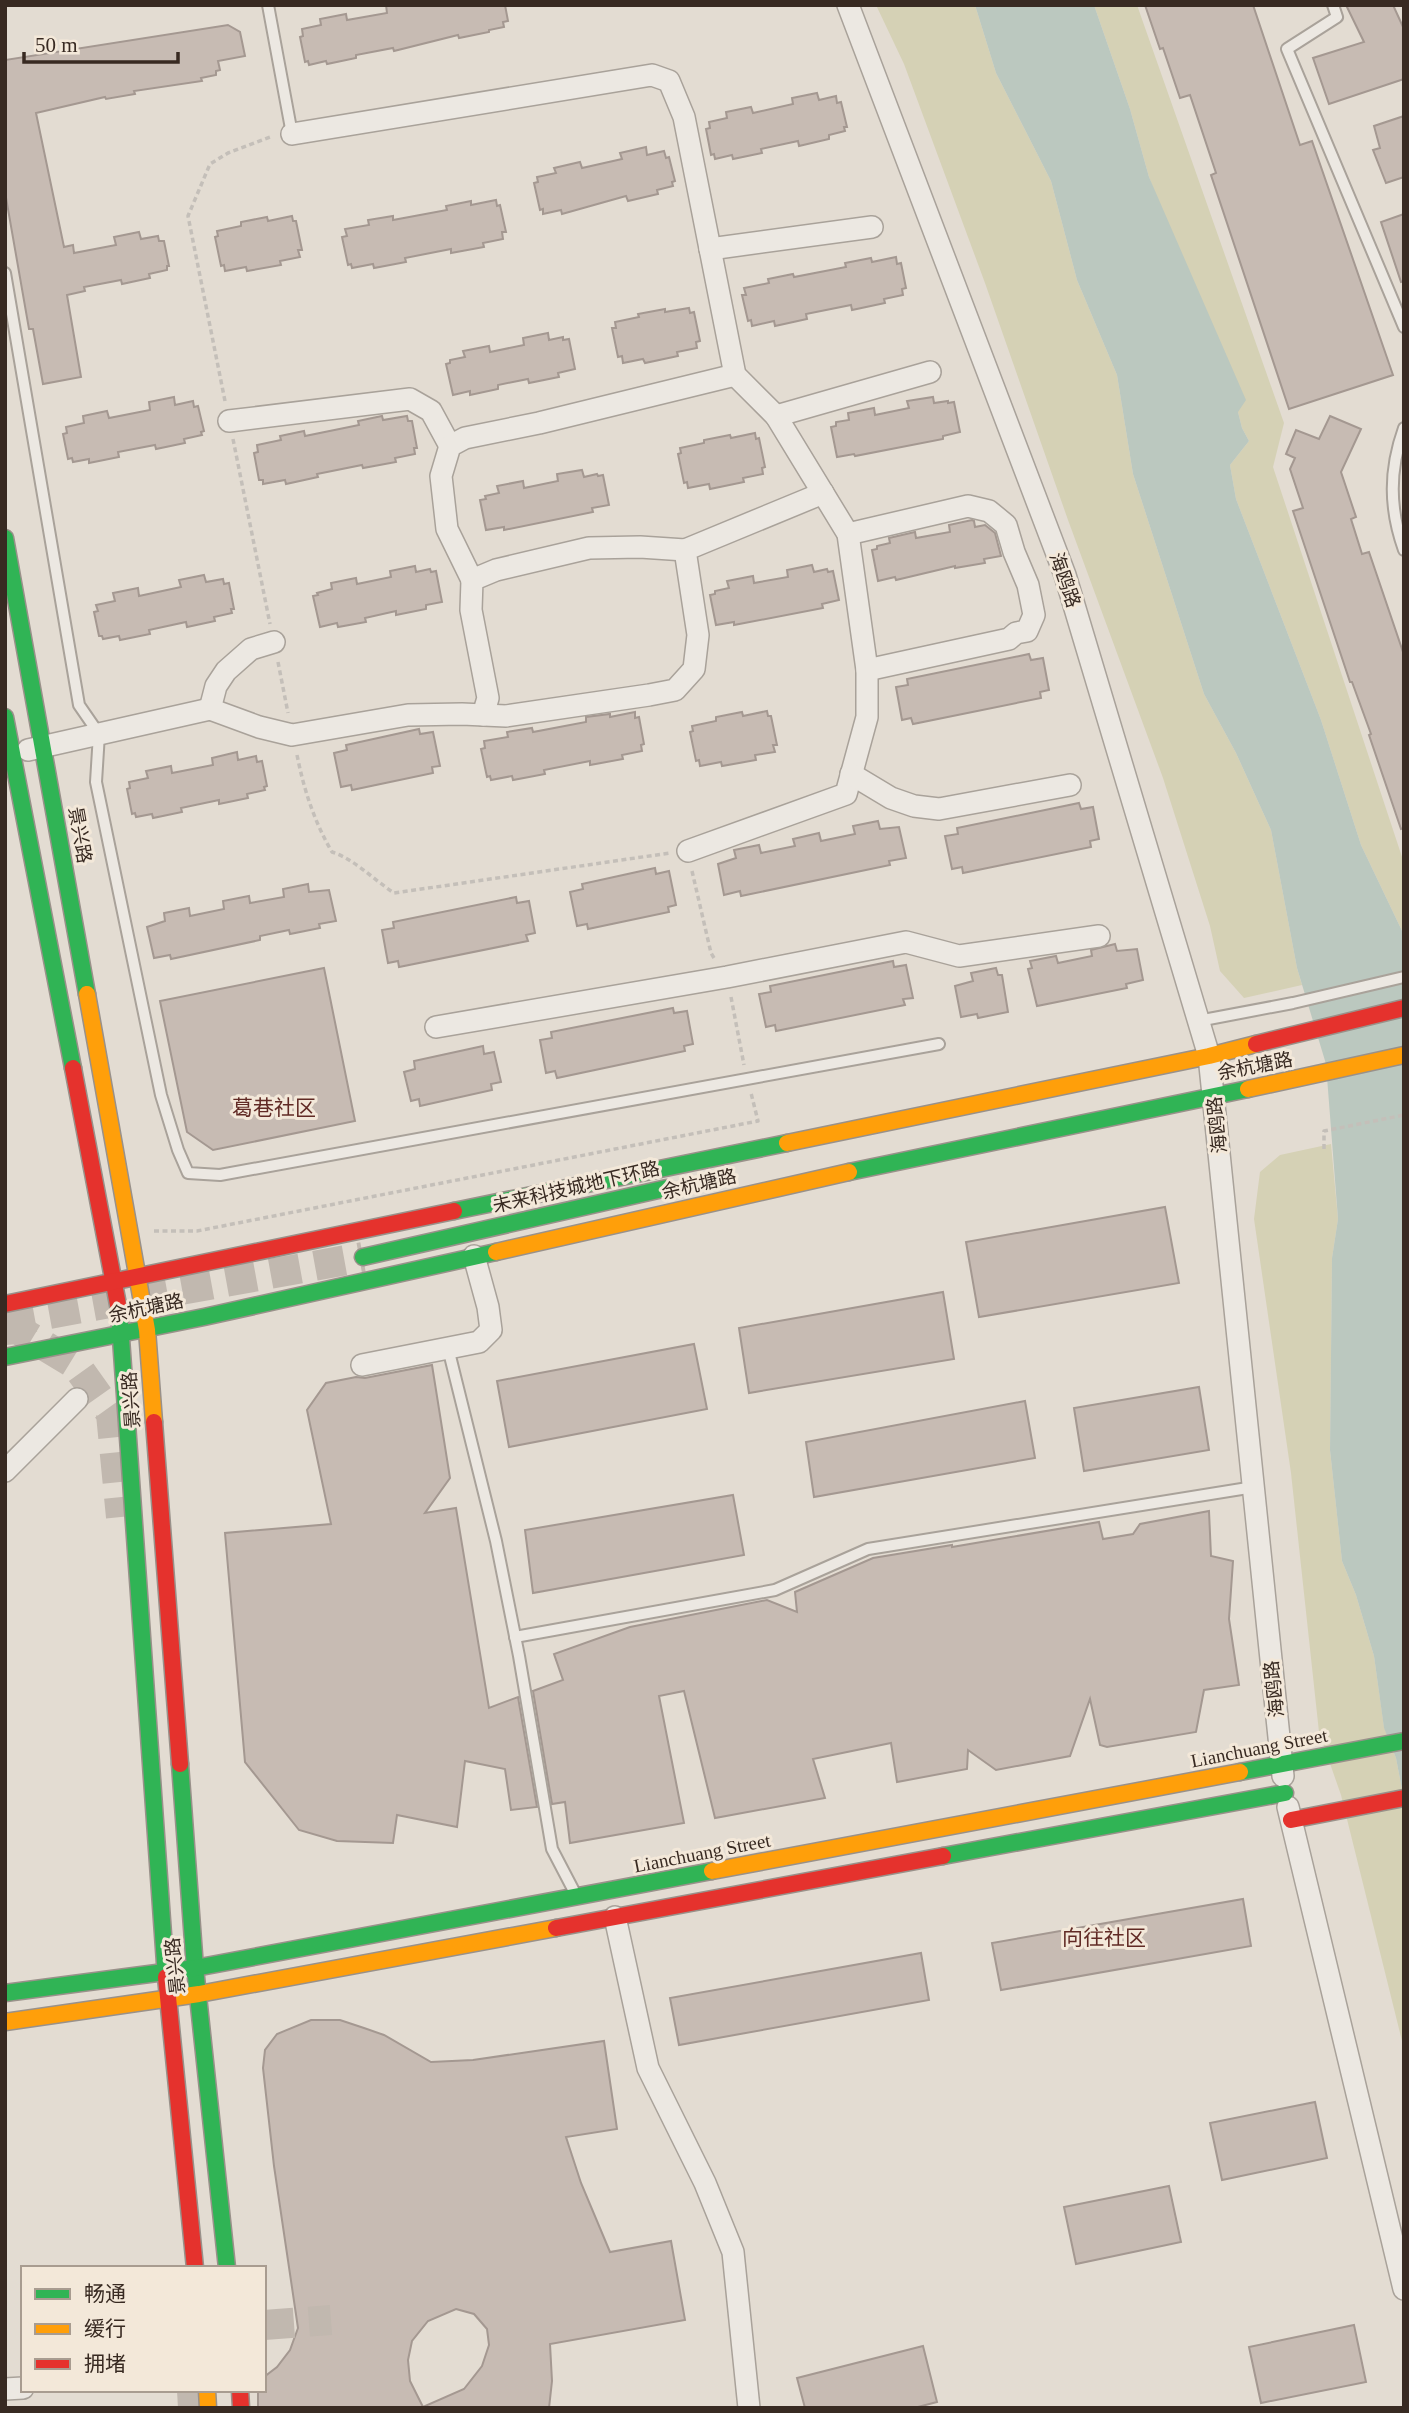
<svg xmlns="http://www.w3.org/2000/svg" width="1409" height="2413" viewBox="0 0 1409 2413" font-family="'Times New Roman','Noto Sans SC',serif">
	<rect width="100%" height="100%" fill="#e3dcd2"/>
	<g fill="#d5d1b5">
		<path d="M876,5H975L996,73L1051,181L1077,280L1117,375L1133,474L1204,694L1236,753L1271,830L1297,968L1302,985L1244,998L1220,971L1210,926L1163,778L1068,520L985,283L904,64Z"/>
		<path d="M1094,5H1137L1284,423L1273,467L1404,863V935L1361,845L1321,720L1236,499L1230,465L1249,441L1242,428L1238,412L1149,177L1130,109Z"/>
		<path d="M1331,1144L1338,1219L1332,1258L1330,1450L1342,1561L1356,1595L1374,1656L1384,1727L1396,1758L1404,1800V2049L1341,1795L1319,1732L1291,1473L1254,1219L1260,1172L1280,1155Z"/>
	</g>
	<path fill="#bbc8bf" d="M975,5H1094L1130,109L1149,177L1246,400L1238,412L1242,428L1249,441L1230,465L1236,499L1321,720L1361,845L1404,935V1800L1396,1758L1384,1728L1374,1656L1356,1595L1342,1561L1330,1450L1332,1258L1338,1219L1326,1064L1297,968L1271,830L1236,753L1204,694L1133,474L1117,375L1077,280L1051,181L996,73Z"/>
	<g fill="#c7bbb3" stroke="#a49891" stroke-width="2" fill-rule="evenodd">
		<path d="M386,5H505L508,21L503,22L504,27L489,30V32L459,38L458,35L394,51L393,48L356,55V58L327,64L326,61L309,65L308,61L305,62L300,37L303,36L302,29L321,25L320,19L346,14L347,20L387,13Z"/>
		<path d="M1145,5H1253L1300,145L1312,141L1393,375L1289,409L1211,175L1216,173L1190,95L1180,98L1163,48L1160,49Z"/>
		<path d="M1346,5H1393L1404,29V79L1329,104L1313,58L1364,42Z"/>
		<path d="M228,25L240,32L245,56L218,61L220,70L216,71V75L201,78L202,81L134,91L135,94L106,99L105,97L36,113L64,247L73,245L74,253L116,245L114,237L139,232L141,239L158,236L159,241H164L169,266H167V270L149,274L150,278L122,284L121,280L84,287L85,291L67,295L81,377L43,384L33,329H29L5,192V60Z"/>
		<path d="M817,93L819,100L836,96L837,103L841,102L847,127H844L845,131L829,135V139L799,146L798,141L761,149L762,153L733,159L732,155L715,159L714,154L711,155L706,129L710,128L709,122L727,118L726,112L751,107L753,113L793,104L792,98Z"/>
		<path d="M1404,116V177L1386,183L1373,150L1380,148L1374,126Z"/>
		<path d="M646,147L647,155L664,151L666,158L669,157L675,181L672,182L673,186L657,190L658,194L628,201L626,196L562,214L561,210L543,214V209L540,210L534,183L538,182L537,177L556,173L554,168L580,162L582,168L622,159L620,153Z"/>
		<path d="M496,200L497,206L500,205L506,232H502L503,239L483,243L484,247L451,253V249L405,258L406,262L374,268L373,264L352,268L351,264L348,265L342,237L347,236L345,229L369,225L368,220L393,216V220L447,210L446,206L471,201V205Z"/>
		<path d="M1404,214V281L1401,282L1381,222Z"/>
		<path d="M292,216L293,221H296L302,250H298L300,257L280,261L281,265L247,271L246,267L225,271L224,265L221,266L215,237L218,236L217,231L241,226V222L267,217L268,221Z"/>
		<path d="M896,257L897,264L901,263L906,288L902,289L903,295L884,299L885,303L852,310L851,305L806,314L807,319L775,326L774,321L752,326L751,320L748,321L742,295H746L744,288L769,283L768,279L793,274L794,277L846,267L845,263L871,258L872,262Z"/>
		<path d="M689,308L690,313L694,312L700,341L696,342L697,348L677,352L678,356L645,363L643,359L623,363L622,356L618,357L612,328H616L615,322L639,317L638,314L665,309V312Z"/>
		<path d="M548,333L549,340L563,337V340L569,339L575,369L558,373L559,377L529,383L528,379L498,385V389L470,395V391L453,395L446,364L450,363V360L465,357L463,351L489,346L490,352L524,345L523,338Z"/>
		<path d="M174,397L175,405L193,401L194,407L198,406L204,431L201,432L202,435L184,439L185,443L156,449L155,445L118,452L119,457L89,463V459L73,462L72,458L68,459L63,434L67,433L66,427L84,423L83,416L107,411L109,418L150,410L149,402Z"/>
		<path d="M933,397L934,403L948,401V403L954,402L960,432L943,436V439L855,456L854,454L837,457L831,427L836,426V422L849,420L848,413L874,408L875,415L909,408L907,401Z"/>
		<path d="M382,416L383,420L407,416L408,421H412L417,448H414L415,454L395,458L396,462L363,468L362,465L317,474L318,477L286,484L285,480L263,484V480H259L254,453L258,452L257,445L281,440L280,436L304,431L305,436L359,425L358,421Z"/>
		<path d="M1330,416L1361,429L1341,472L1356,517L1351,519L1362,554L1369,552L1404,655V828L1401,829L1369,735L1371,734L1352,682H1350L1293,511L1303,508L1290,469L1295,458L1286,454L1296,430L1319,439Z"/>
		<path d="M755,433L756,439L759,438L765,467L762,468L763,474L743,478L744,482L710,489L709,484L688,488L687,482L684,483L678,454L681,453L680,448L704,443V440L730,435L731,438Z"/>
		<path d="M582,470L584,477L597,474L598,476L603,475L609,505L592,508L593,512L504,530V527L486,530L480,500L486,499L485,496L499,493L497,486L523,481L524,488L558,481L557,474Z"/>
		<path d="M972,520L974,521L975,527L985,525L995,533L1001,556L984,559L985,563L955,568V566L896,580L895,577L878,581L872,550L877,549V546L890,543L889,538L915,532L916,538L950,532L949,525Z"/>
		<path d="M812,565L814,572L827,569L828,572L833,571L839,600L822,604L823,608L734,625V622L716,625L710,595L715,594V591L729,588L727,581L753,576L754,583L788,577L787,570Z"/>
		<path d="M415,566L416,572L430,569L431,572L436,571L442,602L426,605V609L396,615V611L365,618L366,622L338,627L337,623L320,627L313,596L318,595L317,593L332,589L331,583L356,578L357,584L391,577L390,571Z"/>
		<path d="M204,575L206,582L223,579L224,584L229,583L234,609H231L232,613L214,617L215,621L187,627L186,622L149,630L150,634L120,640L119,636L103,639L102,636H99L94,612L98,611L96,605L115,601L113,593L138,588L139,596L181,587L179,580Z"/>
		<path d="M1029,654L1031,660L1043,658L1049,690L1040,692L1041,698L913,724L911,718L902,720L896,687L908,685L907,679Z"/>
		<path d="M767,711L768,716H771L777,745H773L775,752L755,755L756,760L722,766L721,762L700,766L699,760L696,761L690,732L693,731L692,726L716,721V717L742,712L743,716Z"/>
		<path d="M635,712V718L639,717L644,744L641,745L642,751L622,755L623,759L590,765V761L544,770L545,774L513,780L512,776L491,780L490,776L487,777L481,749L485,748L484,741L508,737L507,732L532,728L533,732L586,722V717L610,714V717Z"/>
		<path d="M419,729L420,734L433,732L440,766L432,767L433,773L352,790L351,785L341,787L334,753L347,750L346,745Z"/>
		<path d="M237,752L238,760L256,756L257,762L262,761L267,786L264,787L265,790L247,794L248,798L219,804V800L181,808L182,812L153,818L152,814L136,817L135,813L132,814L127,789L130,788L129,782L148,778L146,771L171,766L172,773L213,765L212,758Z"/>
		<path d="M1079,803L1081,809L1093,807L1099,839L1090,841L1091,847L963,873L962,867L952,869L945,836L958,834L957,828Z"/>
		<path d="M878,821L880,829L899,827L906,858L889,861L890,865L741,896L740,891L724,895L718,864L736,858L734,850L759,845L761,853L795,846L793,839L819,833L821,841L855,834L853,826Z"/>
		<path d="M655,868L656,874L669,871L676,905L668,907L669,912L588,929L587,924L577,926L570,892L583,889L582,884Z"/>
		<path d="M308,884L309,892L329,890L336,921L319,924L320,928L290,934L289,930L260,936V940L171,959L170,955L154,958L147,927L165,921L164,913L189,908L190,916L224,909L223,901L249,896L250,903L284,897L283,889Z"/>
		<path d="M516,897L517,903L529,901L535,933L526,935L528,941L399,967L398,961L388,963L382,930L394,928L393,922Z"/>
		<path d="M1115,944L1117,951L1137,949L1143,980L1126,984L1127,988L1037,1006L1028,969L1032,968L1030,961L1056,956L1058,963L1092,956L1091,950Z"/>
		<path d="M893,961L894,967L906,965L913,998L903,999L905,1005L776,1031L775,1025L766,1027L759,994L771,992L770,986Z"/>
		<path d="M324,968L355,1121L213,1150L187,1132L160,1001Z"/>
		<path d="M996,968L998,975H1002L1008,1012L978,1018L977,1014L961,1017L955,986L973,981L971,973Z"/>
		<path d="M673,1008L674,1013L687,1011L693,1044L684,1046L685,1051L557,1078L555,1071L546,1073L540,1040L552,1038L551,1032Z"/>
		<path d="M483,1046L484,1054L494,1052L501,1082L491,1084L492,1090L420,1106L419,1099L411,1101L404,1072L415,1069L414,1061Z"/>
		<path d="M1165,1207L1179,1283L979,1317L966,1242Z"/>
		<path d="M943,1292L954,1359L749,1393L739,1328Z"/>
		<path d="M694,1344L707,1409L509,1447L497,1381Z"/>
		<path d="M432,1365L450,1478L425,1513L456,1508L489,1708L518,1697L537,1807L511,1810L505,1769L465,1761L457,1827L397,1815L393,1843L337,1841L299,1830L245,1762L225,1533L331,1524L307,1410L326,1383L356,1377L365,1378Z"/>
		<path d="M1199,1387L1209,1450L1084,1471L1074,1408Z"/>
		<path d="M1025,1401L1035,1458L814,1497L806,1442Z"/>
		<path d="M733,1495L744,1555L533,1593L525,1530Z"/>
		<path d="M1209,1511L1211,1556L1233,1561L1229,1619L1239,1685L1204,1690L1196,1732L1107,1747L1100,1745L1090,1699L1070,1756L996,1770L968,1750L967,1769L897,1782L891,1743L813,1759L825,1798L715,1818L684,1691L659,1696L684,1823L570,1843L565,1802L552,1804L533,1691L563,1680L554,1654L630,1627L767,1600L797,1612L795,1592L873,1558L952,1545V1547L1099,1522L1103,1539L1133,1534L1140,1524Z"/>
		<path d="M1243,1899L1251,1946L1001,1990L992,1943Z"/>
		<path d="M921,1953L929,2000L679,2045L670,1998Z"/>
		<path d="M311,2020H340L364,2028L384,2035L431,2062L473,2060L604,2041L617,2129L566,2137L581,2183L610,2252L671,2241L685,2320L550,2344L552,2381L549,2408H258V2390H264V2377L277,2367L290,2350L298,2328L274,2166L263,2068L265,2050L277,2034ZM456,2309L474,2314L487,2329L489,2345L482,2366L464,2389L423,2407L410,2381L408,2360L412,2341L428,2321Z"/>
		<path d="M1315,2102L1327,2158L1222,2180L1210,2123Z"/>
		<path d="M1169,2186L1181,2242L1076,2264L1064,2207Z"/>
		<path d="M1354,2325L1366,2382L1261,2403L1249,2347Z"/>
		<path d="M923,2346L937,2402L914,2408H805L797,2378Z"/>
	</g>
	<g fill="none" stroke-linecap="round" stroke-linejoin="round">
		<g stroke="#c1b8af" stroke-width="30" stroke-dasharray="30 15" stroke-linecap="butt">
			<path d="M5,1322L363,1257"/>
			<path d="M5,1330L17,1329L76,1365L111,1414L121,1517"/>
			<path d="M264,2325L331,2320"/>
			<path d="M192,2390L193,2408"/>
		</g>
		<defs>
			<g id="lane">
				<path d="M268,5L292,134"/>
				<path d="M1333,5L1337,17L1287,49L1404,327"/>
				<path d="M5,273L79,705L99,734L96,782L161,1095L178,1150L188,1173L220,1175L939,1044"/>
				<path d="M1404,428C1389,470 1389,508 1404,550"/>
				<path d="M1198,1021L1293,1003L1404,977"/>
				<path d="M448,1348L496,1541L519,1656L552,1849L576,1895"/>
				<path d="M515,1637L775,1590L868,1549L1254,1487"/>
			</g>
			<g id="street">
				<path d="M848,5L1065,575L1209,1056L1283,1776"/>
				<path d="M292,134L652,75L669,81L684,117L735,375L776,416L848,534L867,670V717L846,794L688,851"/>
				<path d="M710,249L872,227"/>
				<path d="M776,416L930,372"/>
				<path d="M229,421L410,399L431,411L450,446"/>
				<path d="M848,534L968,506L989,511L1006,525L1014,552L1028,585L1034,615L1027,631L1016,633L1009,639L867,670"/>
				<path d="M472,580L447,529L441,476L450,446L465,438L539,423L735,375"/>
				<path d="M210,709L216,686L226,671L251,649L274,642"/>
				<path d="M483,715L488,698L471,610L472,580L496,570L589,548L640,547L685,550"/>
				<path d="M28,750L210,709L259,727L292,735L408,715L462,714L506,716L649,695L675,690L694,669L698,635L685,550L823,493"/>
				<path d="M851,774L891,798L914,806L939,809L1070,785"/>
				<path d="M436,1027L727,977L906,942L959,956L1099,936"/>
				<path d="M362,1365L479,1342L491,1330L488,1307L474,1256"/>
				<path d="M5,1471L77,1399"/>
				<path d="M1288,1807L1404,2289"/>
				<path d="M615,1917L648,2068L705,2183L733,2252L749,2408"/>
				<path d="M5,2389L23,2388"/>
			</g>
			<g id="fast">
				<path d="M5,538L87,994"/>
				<path d="M5,717L73,1068"/>
				<path d="M849,1172L1248,1089"/>
				<path d="M454,1211L787,1143"/>
				<path d="M363,1257L667,1188"/>
				<path d="M119,1310L166,1977"/>
				<path d="M5,1357L204,1317L496,1252"/>
				<path d="M180,1764L195,1968L227,2268"/>
				<path d="M1240,1772L1404,1741"/>
				<path d="M943,1856L1285,1793"/>
				<path d="M5,1993L195,1968L712,1871"/>
			</g>
			<g id="slow">
				<path d="M87,994L147,1330L154,1422"/>
				<path d="M1248,1089L1404,1055"/>
				<path d="M787,1143L1209,1056L1256,1044"/>
				<path d="M496,1252L849,1172"/>
				<path d="M712,1871L1240,1772"/>
				<path d="M5,2022L199,1994L556,1928"/>
				<path d="M207,2390L208,2408"/>
			</g>
			<g id="jam">
				<path d="M1256,1044L1404,1008"/>
				<path d="M73,1068L119,1310"/>
				<path d="M5,1304L454,1211"/>
				<path d="M154,1422L180,1764"/>
				<path d="M1291,1820L1404,1798"/>
				<path d="M556,1928L943,1856"/>
				<path d="M166,1977L195,2268"/>
				<path d="M240,2390L241,2408"/>
			</g>
		</defs>
		<use href="#lane" stroke="#a9a29a" stroke-width="14"/>
		<use href="#street" stroke="#a9a29a" stroke-width="24"/>
		<use href="#fast" stroke="#99918a" stroke-width="19"/>
		<use href="#slow" stroke="#99918a" stroke-width="19"/>
		<use href="#jam" stroke="#99918a" stroke-width="19"/>
		<g stroke="#c4bfb9" stroke-width="3.5" stroke-dasharray="5 3.5" stroke-linecap="butt">
			<path d="M225,401L188,216L210,164L228,153L273,136"/>
			<path d="M233,439L270,624"/>
			<path d="M278,662L288,713"/>
			<path d="M297,755C304,790 314,821 332,852C354,859 373,879 394,893L670,853"/>
			<path d="M692,871L711,953L714,958"/>
			<path d="M731,997L744,1065"/>
			<path d="M1324,1149V1131L1404,1115"/>
			<path d="M154,1231H197L758,1121L751,1093"/>
		</g>
		<use href="#lane" stroke="#ece8e2" stroke-width="10"/>
		<use href="#street" stroke="#ece8e2" stroke-width="21"/>
		<use href="#fast" stroke="#30b455" stroke-width="16"/>
		<use href="#slow" stroke="#ff9f0a" stroke-width="16"/>
		<use href="#jam" stroke="#e5322d" stroke-width="16"/>
	</g>
	<g text-anchor="middle" dominant-baseline="central" stroke-width="6" stroke-linejoin="round" paint-order="stroke">
		<g font-size="19" fill="#382a22" stroke="#f3e8d9">
			<text transform="translate(1065 580) rotate(71)">海鸥路</text>
			<text transform="translate(80 835) rotate(80)">景兴路</text>
			<text transform="translate(1255 1066) rotate(-11)">余杭塘路</text>
			<text transform="translate(1217 1125) rotate(-96)">海鸥路</text>
			<text transform="translate(699 1184) rotate(-13)">余杭塘路</text>
			<text transform="translate(576 1187) rotate(-13)">未来科技城地下环路</text>
			<text transform="translate(146 1308) rotate(-12)">余杭塘路</text>
			<text transform="translate(131 1400) rotate(-94)">景兴路</text>
			<text transform="translate(1274 1689) rotate(-96)">海鸥路</text>
			<text transform="translate(1259 1748) rotate(-11)">Lianchuang Street</text>
			<text transform="translate(702 1853) rotate(-11)">Lianchuang Street</text>
			<text transform="translate(175 1966) rotate(-96)">景兴路</text>
		</g>
		<g font-size="21" fill="#612a25" stroke="#f3e8d9">
			<text x="274" y="1108">葛巷社区</text>
			<text x="1104" y="1938">向往社区</text>
		</g>
	</g>
	<rect width="1409" height="2413" fill="none" stroke="#382a22" stroke-width="14"/>
	<rect x="21" y="2266" width="245" height="126" fill="#f3e8d9" stroke="#a89c90" stroke-width="2"/>
	<rect x="35" y="2289" width="35" height="10" fill="#30b455" stroke="#a89c90" stroke-width="2"/>
	<text x="84" y="2301" font-size="21" fill="#382a22">畅通</text>
	<rect x="35" y="2324" width="35" height="10" fill="#ff9f0a" stroke="#a89c90" stroke-width="2"/>
	<text x="84" y="2336" font-size="21" fill="#382a22">缓行</text>
	<rect x="35" y="2359" width="35" height="10" fill="#e5322d" stroke="#a89c90" stroke-width="2"/>
	<text x="84" y="2371" font-size="21" fill="#382a22">拥堵</text>
	<path d="M24 52v10h154v-10" fill="none" stroke="#382a22" stroke-width="3.5"/>
	<text x="35" y="52" font-size="21" fill="#382a22" stroke="#f3e8d9" stroke-width="5" paint-order="stroke">50 m</text>
</svg>
